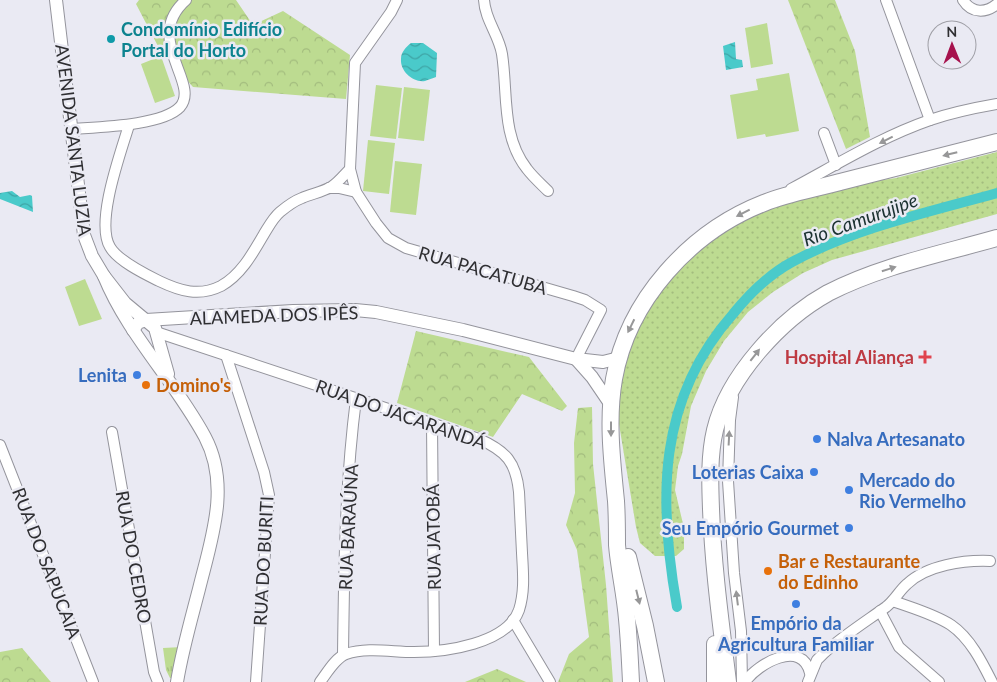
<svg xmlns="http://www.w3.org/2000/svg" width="997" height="682" viewBox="0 0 997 682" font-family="Lato,sans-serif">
	<defs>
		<pattern id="grass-dots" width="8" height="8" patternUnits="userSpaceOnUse" patternTransform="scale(1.25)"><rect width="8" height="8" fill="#bddb91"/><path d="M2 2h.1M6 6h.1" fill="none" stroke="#a3bc7e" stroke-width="1.8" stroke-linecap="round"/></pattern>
		<pattern id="forest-crowns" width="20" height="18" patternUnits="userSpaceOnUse" patternTransform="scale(1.25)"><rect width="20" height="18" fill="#bddb91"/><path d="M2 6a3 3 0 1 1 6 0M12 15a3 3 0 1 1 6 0" fill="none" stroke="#a3bc7e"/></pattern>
		<pattern id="park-tufts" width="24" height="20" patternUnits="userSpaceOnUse" patternTransform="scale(1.25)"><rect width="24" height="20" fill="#bddb91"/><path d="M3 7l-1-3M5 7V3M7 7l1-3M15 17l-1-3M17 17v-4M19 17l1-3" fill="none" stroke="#a3bc7e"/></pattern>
		<pattern id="water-waves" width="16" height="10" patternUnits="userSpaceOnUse" patternTransform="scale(1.25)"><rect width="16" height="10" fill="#4acaca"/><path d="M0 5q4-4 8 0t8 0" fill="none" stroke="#3ea4a5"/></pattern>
	</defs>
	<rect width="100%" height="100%" fill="#eaeaf3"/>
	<path fill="url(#grass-dots)" d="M997,152V214L832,260L803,273L773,292L748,312L724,341L706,371L691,406L682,454L678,466L675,490L684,528V549L676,556H655L640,543L636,527L618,418L623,354L640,314L691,247L772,196L896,178Z"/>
	<g fill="url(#forest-crowns)">
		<path d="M139,0H236L253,25L283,11L350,55L346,99L193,87L160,50L136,4Z"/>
		<path d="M788,0H835L855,51L870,137L846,149Z"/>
		<path d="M416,331L529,357L567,406L562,411L522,394L493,437L397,403Z"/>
		<path d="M592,407L593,464L606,585L613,682H558L569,654L589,637L577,550L566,525L575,493L574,443L578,408Z"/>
		<path d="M22,648L50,681L51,682H0V652Z"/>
		<path d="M497,669L526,682H465Z"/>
	</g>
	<path fill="url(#park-tufts)" d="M182,647L173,678H170L166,670L163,648Z"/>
	<g fill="#bddb91">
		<path d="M767,23L773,64L751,68L745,28Z"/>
		<path d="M161,56L175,96L155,103L141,64Z"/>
		<path d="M789,73L799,131L766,137L765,134L737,139L730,95L758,90L756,79Z"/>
		<path d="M376,85L402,88L396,139L370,136Z"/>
		<path d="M404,87L430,90L424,141L398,138Z"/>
		<path d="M368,140L395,143L389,194L363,191Z"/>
		<path d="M395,161L422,164L416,215L390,212Z"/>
		<path d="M85,279L102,319L79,326L65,287Z"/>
	</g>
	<g fill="url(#water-waves)">
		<path d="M735,42L736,59L742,60L743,67L726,70L723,46Z"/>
		<path d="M411,43H423L437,53L436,77C433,78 428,80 425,81C413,83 400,71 401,59C401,52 406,47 411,43Z"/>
		<path d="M12,191L20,197L30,195L32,196L33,212L0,199V193Z"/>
	</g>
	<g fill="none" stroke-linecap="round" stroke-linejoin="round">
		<path stroke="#4acaca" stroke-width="10" d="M677,607C658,500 657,400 733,314C750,293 768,275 792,262C855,228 929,212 997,193"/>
		<defs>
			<g id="minor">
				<path d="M484,0C485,20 499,35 502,54C508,93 501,136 527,169C533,177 541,184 548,191"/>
				<path d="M886,0L930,120"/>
				<path d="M963,0C972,14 986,13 997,4"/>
				<path d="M129,125C121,152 95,222 110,247C118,261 145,274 159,281C180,291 199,297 221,286C241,275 253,253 264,234C269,226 273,218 280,212C286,207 294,201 302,198C311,194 322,192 331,187C338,183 344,175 350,169L355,63L391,12L397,0"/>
				<path d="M71,129C97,127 162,126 180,107C201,83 142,39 186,0"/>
				<path d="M824,133L836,165"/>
				<path d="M350,169L356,192L376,223L388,238L406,248L573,296L585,300L601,310L576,359"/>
				<path d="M329,188H339L356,192"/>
				<path d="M791,189C836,165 881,137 930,120C951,113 974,108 997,104"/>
				<path d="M156,332L479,439C506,451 516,462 519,492C520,512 521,533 522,553C523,572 525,591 519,610C507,644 445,652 414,652C392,652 367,647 346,654C335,658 327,673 320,682"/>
				<path d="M226,355L264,472L269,495L256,682"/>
				<path d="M733,397L730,420L728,481L734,573L741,631L742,682"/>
				<path d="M432,423L434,651"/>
				<path d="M112,432L154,672L158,682"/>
				<path d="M0,445L93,682"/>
				<path d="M893,601C912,608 934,614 951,625C970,638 982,662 992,682"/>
				<path d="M880,611L899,647L939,682"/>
				<path d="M513,620L550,682"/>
				<path d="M343,655C344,570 345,484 356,399"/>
				<path d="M745,682C758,663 802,639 810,673"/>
				<path d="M808,682L817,660L824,653C843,636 865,622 886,607C895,600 899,591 907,584C927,565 964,560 990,561"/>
			</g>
			<g id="tertiary">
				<path d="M56,0L84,235L92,256L104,276L125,303L155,328L168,374"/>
				<path d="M104,276C128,335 175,381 205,437C231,486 211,540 199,589C191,620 182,651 177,682"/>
				<path d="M133,330L138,323L146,320L293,311L355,310L376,312L463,330L576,359L603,362L619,358"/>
				<path d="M576,359L592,377L611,405"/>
			</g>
			<g id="primary">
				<path d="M628,557L645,626L656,682"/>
				<path d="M715,644V682"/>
				<path d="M631,682C630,661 629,640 627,619C625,594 619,569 617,545C617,530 617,516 616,501C612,461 607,419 614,379C628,300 690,232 764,203C788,193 815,189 840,182C892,169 945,155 997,142"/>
				<path d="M728,682C721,624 713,567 711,509C710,483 709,455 715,430C728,376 781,319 828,293C880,266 941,254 997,238"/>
			</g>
		</defs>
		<use href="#minor" stroke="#94949c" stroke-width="12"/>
		<use href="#tertiary" stroke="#94949c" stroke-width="14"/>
		<use href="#primary" stroke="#94949c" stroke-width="18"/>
		<use href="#minor" stroke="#fff" stroke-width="10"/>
		<use href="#tertiary" stroke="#fff" stroke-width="12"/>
		<use href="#primary" stroke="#fff" stroke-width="16"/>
	</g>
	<defs><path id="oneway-solid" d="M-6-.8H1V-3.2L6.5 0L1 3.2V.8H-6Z" transform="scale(1.25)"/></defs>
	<g fill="#979798">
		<use href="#oneway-solid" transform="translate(886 140) rotate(153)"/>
		<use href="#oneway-solid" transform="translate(950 154) rotate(166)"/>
		<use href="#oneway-solid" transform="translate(743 213) rotate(153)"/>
		<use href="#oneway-solid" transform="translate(889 269) rotate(-17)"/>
		<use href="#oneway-solid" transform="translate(631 326) rotate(116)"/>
		<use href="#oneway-solid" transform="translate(755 355) rotate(-52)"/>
		<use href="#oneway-solid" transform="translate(611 429) rotate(90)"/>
		<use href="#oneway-solid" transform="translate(729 438) rotate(-87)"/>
		<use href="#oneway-solid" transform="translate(638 597) rotate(76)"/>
		<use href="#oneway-solid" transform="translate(737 598) rotate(-97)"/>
	</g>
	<circle fill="#0f9aa8" stroke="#eaeaf3" stroke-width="2" cx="111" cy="39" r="5"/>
	<path fill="#e0444e" stroke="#eaeaf3" stroke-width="2" d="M922.5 349.5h5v5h5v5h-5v5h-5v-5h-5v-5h5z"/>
	<g fill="#3f7fe0" stroke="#eaeaf3" stroke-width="2">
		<circle cx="137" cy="375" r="5"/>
		<circle cx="817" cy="439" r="5"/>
		<circle cx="814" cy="472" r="5"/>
		<circle cx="849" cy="490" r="5"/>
		<circle cx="849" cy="528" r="5"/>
		<circle cx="796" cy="604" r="5"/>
	</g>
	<g fill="#e8710a" stroke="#eaeaf3" stroke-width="2">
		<circle cx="146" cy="385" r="5"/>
		<circle cx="768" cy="571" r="5"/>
	</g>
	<g text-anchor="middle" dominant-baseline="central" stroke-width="5" stroke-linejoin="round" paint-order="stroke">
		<g font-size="18" font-weight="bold" fill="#0d838f" stroke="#eaeaf3" text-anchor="start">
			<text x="121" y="29">Condomínio Edifício<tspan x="121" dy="21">Portal do Horto</tspan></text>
		</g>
		<g font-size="18" fill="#2f2f32" stroke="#eaeaf3">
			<text transform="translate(74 140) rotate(83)">AVENIDA SANTA LUZIA</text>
			<text transform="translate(483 270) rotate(16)">RUA PACATUBA</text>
			<text transform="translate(274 315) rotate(-2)">ALAMEDA DOS IPÊS</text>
			<text transform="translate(401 414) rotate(19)">RUA DO JACARANDÁ</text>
			<text transform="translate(348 527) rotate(-87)">RUA BARAÚNA</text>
			<text transform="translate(433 537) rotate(-91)">RUA JATOBÁ</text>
			<text transform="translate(134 557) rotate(80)">RUA DO CEDRO</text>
			<text transform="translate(263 561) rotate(-87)">RUA DO BURITI</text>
			<text transform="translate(47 563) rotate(69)">RUA DO SAPUCAIA</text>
		</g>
		<g font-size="18" font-weight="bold" fill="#be3a42" stroke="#eaeaf3" text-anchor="end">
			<text x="914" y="357">Hospital Aliança</text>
		</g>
		<g font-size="18" font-weight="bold" fill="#366cbe" stroke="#eaeaf3" text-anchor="end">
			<text x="127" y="375">Lenita</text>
			<text x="827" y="439" text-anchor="start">Nalva Artesanato</text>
			<text x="804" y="472">Loterias Caixa</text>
			<text x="859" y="480" text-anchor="start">Mercado do<tspan x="859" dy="21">Rio Vermelho</tspan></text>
			<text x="839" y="528">Seu Empório Gourmet</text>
			<text x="796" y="623" text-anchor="middle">Empório da<tspan x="796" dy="21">Agricultura Familiar</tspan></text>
		</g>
		<g font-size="18" font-weight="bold" fill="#c56008" stroke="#eaeaf3" text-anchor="start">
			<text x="156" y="385">Domino's</text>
			<text x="778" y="561">Bar e Restaurante<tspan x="778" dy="21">do Edinho</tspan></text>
		</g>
		<g font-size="19" font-style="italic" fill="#1b3131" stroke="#eaeaf3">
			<text transform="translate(860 219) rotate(-20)">Rio Camurujipe</text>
		</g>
	</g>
	<g transform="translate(952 45) rotate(359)"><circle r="24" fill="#eaeaf3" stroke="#9f9fa6"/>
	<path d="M0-4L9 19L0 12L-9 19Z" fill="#a6124d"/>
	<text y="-8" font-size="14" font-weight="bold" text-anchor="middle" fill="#2f2f32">N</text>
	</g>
</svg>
